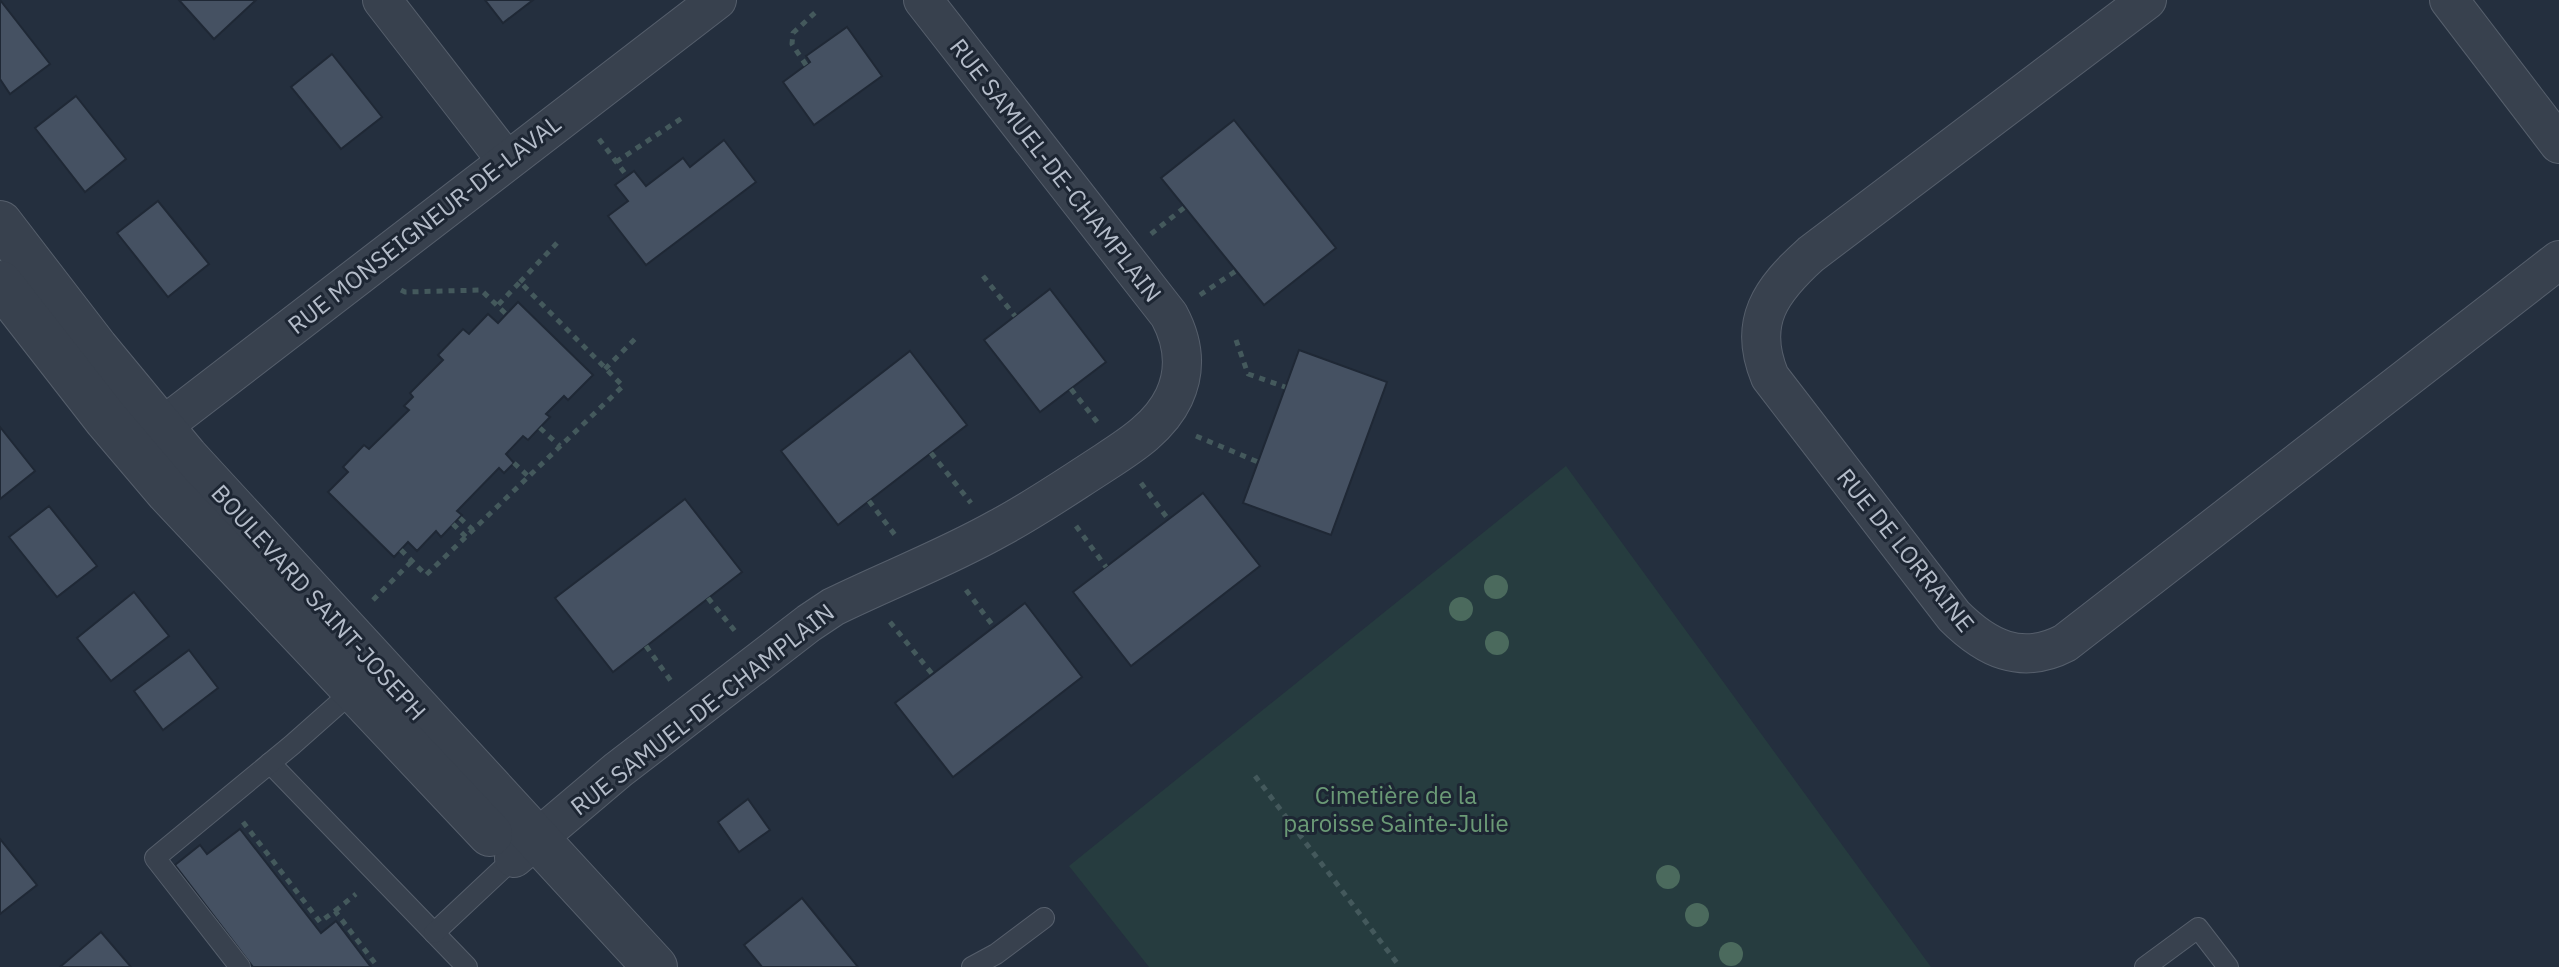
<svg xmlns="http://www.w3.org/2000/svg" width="2559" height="967" viewBox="0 0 2559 967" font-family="'IBM Plex Sans',sans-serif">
	<rect width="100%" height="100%" fill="#242f3e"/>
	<path fill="#263c3f" d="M1566,466L1931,967H1149L1069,866Z"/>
	<g fill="#455162" stroke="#1f2835" stroke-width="2">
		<path d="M0,0L50,64L10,94L0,79Z"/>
		<path d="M179,0H256L214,39Z"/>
		<path d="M485,0H533L503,23Z"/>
		<path d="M847,27L882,76L814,125L783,82L810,62L806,56Z"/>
		<path d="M332,54L382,117L341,149L291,87Z"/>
		<path d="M76,96L126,159L85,192L35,128Z"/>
		<path d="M1234,120L1336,248L1264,305L1161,178Z"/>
		<path d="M724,140L756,182L646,265L608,216L628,201L615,185L634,171L646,186L683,158L690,167Z"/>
		<path d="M158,201L209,264L168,297L117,233Z"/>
		<path d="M1050,289L1106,362L1040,412L984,340Z"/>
		<path d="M518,302L593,375L568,400L564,396L546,414L550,417L528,440L523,436L506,454L514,463L504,473L499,468L457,511L462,515L441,537L436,531L417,551L408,542L394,557L328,492L348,472L343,467L364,445L369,449L409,410L404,406L413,397L410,393L443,360L438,355L463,329L469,334L488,314L498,323Z"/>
		<path d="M1299,350L1387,382L1331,535L1243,503Z"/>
		<path d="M910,351L967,425L838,525L781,451Z"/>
		<path d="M0,427L35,471L0,499Z"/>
		<path d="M1203,493L1260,566L1131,666L1073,592Z"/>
		<path d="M685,499L742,572L613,672L555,598Z"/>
		<path d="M49,506L97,566L57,597L9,537Z"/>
		<path d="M134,592L169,636L111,681L77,638Z"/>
		<path d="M1025,603L1082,677L953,777L895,703Z"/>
		<path d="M189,650L218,688L163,730L134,691Z"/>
		<path d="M748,799L770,830L739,852L718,822Z"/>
		<path d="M240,829L321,933L336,921L371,967H253L175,865L200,845L207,854Z"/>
		<path d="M0,839L37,885L0,914Z"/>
		<path d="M802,898L858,967H762L744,945Z"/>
		<path d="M101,932L131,967H60Z"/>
	</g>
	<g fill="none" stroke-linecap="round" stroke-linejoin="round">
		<defs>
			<g id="service">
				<path d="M270,763L467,967"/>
				<path d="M434,933L514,858"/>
				<path d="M240,967L155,858L292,745L354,690"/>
				<path d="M972,967L996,954L1044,918"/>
				<path d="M2145,967L2198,928L2228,967"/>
			</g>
			<g id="minor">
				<path d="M382,0L506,160"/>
				<path d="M2147,0L1811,254C1771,290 1747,322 1770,377L1954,616C1986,648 2021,666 2065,643L2559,260"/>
				<path d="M2449,0L2559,144"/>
				<path d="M137,446L717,0"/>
				<path d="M514,858L618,770L809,623L833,607C888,580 946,558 999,528C1031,511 1062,490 1093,470C1123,450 1158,431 1174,397C1187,369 1183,341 1169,315L923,0"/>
			</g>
			<g id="tertiary">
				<path d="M0,223L96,348L186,457L655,967"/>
				<path d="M0,283L106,419L168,492L490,834"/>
			</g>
		</defs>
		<use href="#service" stroke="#565f6c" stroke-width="22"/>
		<use href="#minor" stroke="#565f6c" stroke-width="40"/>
		<use href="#tertiary" stroke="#565f6c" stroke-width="46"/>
		<g stroke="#44595c" stroke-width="5" stroke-dasharray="6 6" stroke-linecap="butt">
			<path d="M806,65L792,44L793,33L819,9"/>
			<path d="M599,139L627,176"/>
			<path d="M616,162L685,116"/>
			<path d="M1151,234L1185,207"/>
			<path d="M983,276L1015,316"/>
			<path d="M520,282L557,243"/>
			<path d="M401,290L405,292L481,290L506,314"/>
			<path d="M1200,295L1236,271"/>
			<path d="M1236,340L1248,374L1285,387"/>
			<path d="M605,369L638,336"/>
			<path d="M1071,389L1098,423"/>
			<path d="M540,428L560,446"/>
			<path d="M1196,436L1258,462"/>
			<path d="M931,453L971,503"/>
			<path d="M514,463L529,477"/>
			<path d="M1141,483L1168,519"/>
			<path d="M869,501L895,535"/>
			<path d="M460,518L473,530"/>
			<path d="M453,524L466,537"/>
			<path d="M1076,526L1106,567"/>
			<path d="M401,550L426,575L623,386L520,282L497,306"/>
			<path d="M966,590L994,627"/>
			<path d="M708,598L735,631"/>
			<path d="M373,600L412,561"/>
			<path d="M890,622L933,675"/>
			<path d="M646,646L671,681"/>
			<path d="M1255,776L1400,967"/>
			<path d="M243,822L320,922L335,911L378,967"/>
			<path d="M335,911L356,894"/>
		</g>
		<use href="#service" stroke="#38414e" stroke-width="20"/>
		<use href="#minor" stroke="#38414e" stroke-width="38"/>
		<use href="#tertiary" stroke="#38414e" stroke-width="44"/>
	</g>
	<g fill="#4b6a5d">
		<circle cx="1496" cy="587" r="12"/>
		<circle cx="1461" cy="609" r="12"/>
		<circle cx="1497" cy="643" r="12"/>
		<circle cx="1668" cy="877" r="12"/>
		<circle cx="1697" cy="915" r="12"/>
		<circle cx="1731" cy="954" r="12"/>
	</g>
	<g text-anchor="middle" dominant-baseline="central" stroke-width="6" stroke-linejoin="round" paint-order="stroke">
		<g font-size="24" fill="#b4bcc9" stroke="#1d2633">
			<text transform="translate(1056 170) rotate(52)">RUE SAMUEL-DE-CHAMPLAIN</text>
			<text transform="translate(424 224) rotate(-38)">RUE MONSEIGNEUR-DE-LAVAL</text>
			<text transform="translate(1906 550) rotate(51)">RUE DE LORRAINE</text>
			<text transform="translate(319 602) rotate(48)">BOULEVARD SAINT-JOSEPH</text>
			<text transform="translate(702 709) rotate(-38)">RUE SAMUEL-DE-CHAMPLAIN</text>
		</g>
		<g font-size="24" fill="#6b9a76" stroke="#1d2633">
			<text x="1396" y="795">Cimetière de la<tspan x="1396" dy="28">paroisse Sainte-Julie</tspan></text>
		</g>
	</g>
</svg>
